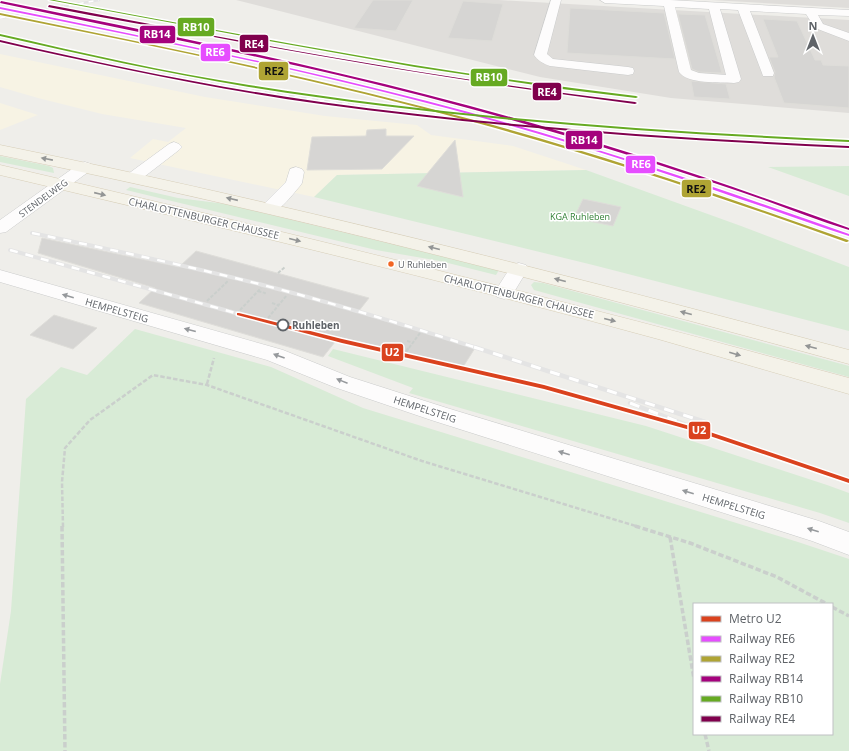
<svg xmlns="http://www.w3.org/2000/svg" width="849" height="751" viewBox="0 0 849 751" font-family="'Open Sans',sans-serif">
	<rect width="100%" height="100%" fill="#efeeea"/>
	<g fill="#f7f3e4">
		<path d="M0,54L205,97L325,116L417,125L431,135L513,146L586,170L337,175L314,197L130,158L153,139L168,142L186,128L102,114L38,98L0,87Z"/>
		<path d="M0,103L38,115L0,130Z"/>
	</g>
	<g fill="#dfddda">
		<path d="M236,0H499L849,20V113L671,98L540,77Z"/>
		<path d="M711,0H849V8Z"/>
	</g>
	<g fill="#d8ebd6" fill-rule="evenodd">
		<path d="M0,156L49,166L53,168L54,173L0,162Z"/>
		<path d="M849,166V196L768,167Z"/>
		<path d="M586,170L741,226L849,267V331L593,265L314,197L337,175Z"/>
		<path d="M130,187L178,198L226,204L499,270L496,275L440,261L376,250L126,190Z"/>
		<path d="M534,282L543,283L849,366V377L534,290L531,285Z"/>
		<path d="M135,329L271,367L363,408L798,542L849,559V751H0V684L11,611L26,399L61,367L87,375ZM694,604H832V734H694Z"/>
		<path d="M333,349L646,426L827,485L849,493V523L820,513L409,393L413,388L328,356Z"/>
	</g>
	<g fill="#d6d5d3" stroke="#deddd9">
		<path d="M373,0H413L396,31L354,28Z"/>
		<path d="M463,1L503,4L492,41L448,38Z"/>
		<path d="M570,8L664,13L675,59L567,53Z"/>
		<path d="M678,14L705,15L722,73L699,72L692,69Z"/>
		<path d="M763,19L797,21L815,60H821L823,65L849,66V108L784,103L774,77L775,72L769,57H778Z"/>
		<path d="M691,81L726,84L730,99L694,97Z"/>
		<path d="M386,129V136H414L382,169L307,170L312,137L366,136L367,130Z"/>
		<path d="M455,140L463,197L417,186Z"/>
		<path d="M583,199L621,207L613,226L574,218Z"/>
		<path d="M42,238L179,267L196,251L369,298L358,312L475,348L463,367L339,337L323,357L139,303L155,288L38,253Z"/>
		<path d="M54,315L97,328L73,349L30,335Z"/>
	</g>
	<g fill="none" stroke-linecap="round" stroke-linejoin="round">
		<defs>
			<g id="minor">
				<path d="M551,0H561L547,54L553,59L628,67L633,68L634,71L633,74L628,75L550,66C544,64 537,60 534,55Z"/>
				<path d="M600,0H670L849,10V16L818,15L823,24L849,33V41L815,28L806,14L750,11L774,73L773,76H763L762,73L738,10L720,9L741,79L739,82L734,83C720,82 687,84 679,72L664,6L605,3ZM675,7L709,9L726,75L699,73L691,70Z"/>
				<path d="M174,142L179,144L182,147L179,150L140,180L134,182L128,180L126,177L128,174L169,144Z"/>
				<path d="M85,162L91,164L93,167L91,170L6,232L0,233V220L79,164Z"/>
				<path d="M296,167L302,169L304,172L302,183L300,186C290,197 279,215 264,212L262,208L264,204L286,182L290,169Z"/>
				<path d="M519,263L526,265L528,269L511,297L504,299L497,297L494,293L512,265Z"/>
				<path d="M0,270L283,350L350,377L447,408L819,521L849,532V555L812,541L431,420L334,387L267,360L0,282Z"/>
			</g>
			<g id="major">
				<path d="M0,145C286,203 567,275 849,350V364C568,287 286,213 0,155Z"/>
				<path d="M0,165C284,231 568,301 849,378V394C785,376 722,357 658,339C440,279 220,227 0,175Z"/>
			</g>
		</defs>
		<use href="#minor" stroke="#cbcccc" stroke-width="1"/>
		<use href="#major" stroke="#d7ceb8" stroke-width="1"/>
		<g stroke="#cacfcc" stroke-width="2" stroke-dasharray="3.5 1.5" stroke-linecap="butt">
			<path d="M278,273L285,267"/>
			<path d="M258,291L265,293L263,295"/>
			<path d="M207,301L228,281"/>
			<path d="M272,303L278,305"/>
			<path d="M240,310L261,288"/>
			<path d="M268,318L287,295"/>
			<path d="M407,341L411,342"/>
			<path d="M409,348L420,333"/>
		</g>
		<g stroke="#cacfcc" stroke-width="2.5" stroke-dasharray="4.5 2" stroke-linecap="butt">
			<path d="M406,352L409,347"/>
			<path d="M207,384L214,358"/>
			<path d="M63,527L62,482L65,448L90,420L153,375L207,385L422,461L639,527"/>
		</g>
		<g stroke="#cacfcc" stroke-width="3.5" stroke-dasharray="5.5 2.5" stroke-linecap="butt">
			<path d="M62,526L65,751"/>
			<path d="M635,526L690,543L777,577L827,604"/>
			<path d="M670,537L694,679"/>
			<path d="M832,607L849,616"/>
			<path d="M705,734L709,751"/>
		</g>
		<use href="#minor" fill="#fdfcfc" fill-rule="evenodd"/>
		<use href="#major" fill="#f4f2e9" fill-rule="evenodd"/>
		<defs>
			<g id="rail-far3">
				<path d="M0,18L99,0"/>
				<path d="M0,40L105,64L253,91"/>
			</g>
			<g id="rail-far2">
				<path d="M247,90L421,115"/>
				<path d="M595,132L762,143L849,146"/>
			</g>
			<g id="rail-far1">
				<path d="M32,233C108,249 184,265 259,284C333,303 405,325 477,348"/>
				<path d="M10,250L239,314"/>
			</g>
			<g id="rail">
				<path d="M474,347L705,422"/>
				<path d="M630,403L702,431"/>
			</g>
		</defs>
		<use href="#rail-far3" stroke="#e4e4e4" stroke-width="2.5"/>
		<use href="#rail-far2" stroke="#e4e4e4" stroke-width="3"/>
		<use href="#rail-far1" stroke="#e4e4e4" stroke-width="4"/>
		<use href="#rail" stroke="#e4e4e4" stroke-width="4.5"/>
		<use href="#rail-far3" stroke="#fff" stroke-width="1.5" stroke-dasharray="5" stroke-linecap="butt"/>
		<use href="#rail-far2" stroke="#fff" stroke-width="2" stroke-dasharray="6" stroke-linecap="butt"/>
		<use href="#rail-far1" stroke="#fff" stroke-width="2.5" stroke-dasharray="8" stroke-linecap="butt"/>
		<use href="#rail" stroke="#fff" stroke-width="3" stroke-dasharray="10" stroke-linecap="butt"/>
		<defs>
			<path id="rail-1" d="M0,7C143,36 286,65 427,101C570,138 710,185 849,234V236C813,225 777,211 740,199C654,169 567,141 479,117C321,73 160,41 0,9Z"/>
			<path id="rail-2" d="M0,13C160,46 320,78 478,121C604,155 726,197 848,240L849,241L847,242H846C724,198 601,157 477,123C319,80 160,47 0,15Z"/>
			<path id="rail-3" d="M1,1C144,30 287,59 428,95C571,131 710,178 849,228V230C813,219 777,204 741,192C654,163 567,135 479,111C321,67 160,37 0,3Z"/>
			<g id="rail-4">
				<path d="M49,0H54C174,22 294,45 414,65C488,77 562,87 636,96L638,97L636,98L562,89L415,67L269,41Z"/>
				<path d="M0,34C83,53 165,72 249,85C448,117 648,131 849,140V142C648,133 447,119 249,87C165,73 83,55 0,36Z"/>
			</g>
			<g id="rail-5">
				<path d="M49,5C171,28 292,51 414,71C488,83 561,93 635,102L637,103L635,104C494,86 354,63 214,37C159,27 103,18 48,7Z"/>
				<path d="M0,40C106,65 213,87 321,102C496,126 672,138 849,146V148C672,140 496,128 321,104C213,89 106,66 0,42Z"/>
			</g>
		</defs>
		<use href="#rail-1" stroke="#fff" stroke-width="3"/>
		<use href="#rail-2" stroke="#fff" stroke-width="3"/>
		<use href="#rail-3" stroke="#fff" stroke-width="3"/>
		<use href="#rail-4" stroke="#fff" stroke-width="3"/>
		<use href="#rail-5" stroke="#fff" stroke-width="3"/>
		<use href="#rail-1" fill="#e64dff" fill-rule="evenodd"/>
		<use href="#rail-2" fill="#afa434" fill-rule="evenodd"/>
		<use href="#rail-3" fill="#a5027d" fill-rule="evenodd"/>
		<use href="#rail-4" fill="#6a2" fill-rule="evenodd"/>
		<use href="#rail-5" fill="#80004d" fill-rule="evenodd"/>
		<defs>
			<path id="metro-1" d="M237,313H239L342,339L544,385L704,430L849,479V483L701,433L544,389L342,343L237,315Z"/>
		</defs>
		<use href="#metro-1" stroke="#fff" stroke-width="3"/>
		<use href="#metro-1" fill="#da421e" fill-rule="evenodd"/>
	</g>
	<defs><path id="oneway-solid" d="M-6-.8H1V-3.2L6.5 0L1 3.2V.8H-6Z"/></defs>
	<g fill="#939595">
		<use href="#oneway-solid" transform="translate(47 159) rotate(-169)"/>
		<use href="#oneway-solid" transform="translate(100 194) rotate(13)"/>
		<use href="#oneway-solid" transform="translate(232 199) rotate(-167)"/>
		<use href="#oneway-solid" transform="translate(295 240) rotate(14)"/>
		<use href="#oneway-solid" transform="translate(434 248) rotate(-166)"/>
		<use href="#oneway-solid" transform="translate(560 280) rotate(-165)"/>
		<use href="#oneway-solid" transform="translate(686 313) rotate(-165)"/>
		<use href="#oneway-solid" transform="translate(610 320) rotate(14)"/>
		<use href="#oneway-solid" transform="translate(811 347) rotate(-165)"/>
		<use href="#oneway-solid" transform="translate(735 354) rotate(16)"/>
	</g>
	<g fill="#96999c">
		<use href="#oneway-solid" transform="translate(68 296) rotate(-164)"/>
		<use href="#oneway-solid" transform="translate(190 330) rotate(-165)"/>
		<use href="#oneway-solid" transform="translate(279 356) rotate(-160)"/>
		<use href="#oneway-solid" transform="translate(342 381) rotate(-158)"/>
		<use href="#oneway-solid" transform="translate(564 453) rotate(-163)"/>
		<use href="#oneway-solid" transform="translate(688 492) rotate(-163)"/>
		<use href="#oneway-solid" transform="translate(813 530) rotate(-163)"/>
	</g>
	<circle fill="#f26522" stroke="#fff" stroke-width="1.5" cx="391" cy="264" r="3.5"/>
	<circle fill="#fff" stroke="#5f6368" stroke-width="2" cx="283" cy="325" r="5.5"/>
	<g text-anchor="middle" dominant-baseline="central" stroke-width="3" stroke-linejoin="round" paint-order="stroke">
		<g font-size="9" fill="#5f6368" stroke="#fff">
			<text transform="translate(43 198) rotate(-36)">STENDELWEG</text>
		</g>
		<g font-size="9" fill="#348238" stroke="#fff">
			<text x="580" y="216">KGA Ruhleben</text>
		</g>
		<g font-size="9" fill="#5f6368" stroke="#fff" text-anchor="start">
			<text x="398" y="264">U Ruhleben</text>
		</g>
		<g font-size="10" fill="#5f6368" stroke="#fff">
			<text transform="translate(204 218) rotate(13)">CHARLOTTENBURGER CHAUSSEE</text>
			<text transform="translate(519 296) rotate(14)">CHARLOTTENBURGER CHAUSSEE</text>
			<text transform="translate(117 310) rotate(16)">HEMPELSTEIG</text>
			<text transform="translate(425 409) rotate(18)">HEMPELSTEIG</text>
			<text transform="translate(734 506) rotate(17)">HEMPELSTEIG</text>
		</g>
		<g font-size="10" font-weight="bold" fill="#5f6368" stroke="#fff" text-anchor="start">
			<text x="292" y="325">Ruhleben</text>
		</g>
	</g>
	<g stroke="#fff" stroke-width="1.5">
		<rect x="177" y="17" width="38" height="20" rx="4" fill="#6a2"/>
		<rect x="139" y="25" width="37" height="19" rx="4" fill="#a5027d"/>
		<rect x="239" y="34" width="30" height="19" rx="4" fill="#80004d"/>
		<rect x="200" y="43" width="31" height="19" rx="4" fill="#e64dff"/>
		<rect x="258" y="61" width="31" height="20" rx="4" fill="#afa434"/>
		<rect x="470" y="68" width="38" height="19" rx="4" fill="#6a2"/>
		<rect x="532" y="82" width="30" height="19" rx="4" fill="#80004d"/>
		<rect x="565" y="130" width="38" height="20" rx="4" fill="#a5027d"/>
		<rect x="625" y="155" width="31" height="19" rx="4" fill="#e64dff"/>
		<rect x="681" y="179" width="31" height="19" rx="4" fill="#afa434"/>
		<rect x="381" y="343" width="23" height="19" rx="4" fill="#da421e"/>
		<rect x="688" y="421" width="23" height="19" rx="4" fill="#da421e"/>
	</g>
	<g font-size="11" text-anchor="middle" font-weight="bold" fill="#fff">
		<text x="196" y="31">RB10</text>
		<text x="157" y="38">RB14</text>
		<text x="254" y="48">RE4</text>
		<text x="215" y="56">RE6</text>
		<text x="489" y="81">RB10</text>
		<text x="547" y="96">RE4</text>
		<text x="584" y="144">RB14</text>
		<text x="641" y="168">RE6</text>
		<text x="392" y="356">U2</text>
		<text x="699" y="434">U2</text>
	</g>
	<g font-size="11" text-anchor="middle" font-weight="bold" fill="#111">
		<text x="274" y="75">RE2</text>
		<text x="696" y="193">RE2</text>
	</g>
	<rect x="693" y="603" width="140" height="132" fill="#ffffff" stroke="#bfc1c3"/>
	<rect x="701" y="616" width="20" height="6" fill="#da421e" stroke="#bfc1c3"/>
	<text x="729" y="623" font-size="12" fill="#5f6368">Metro U2</text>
	<rect x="701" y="636" width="20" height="6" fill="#e64dff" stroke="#bfc1c3"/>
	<text x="729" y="643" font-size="12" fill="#5f6368">Railway RE6</text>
	<rect x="701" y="656" width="20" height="6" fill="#afa434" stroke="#bfc1c3"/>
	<text x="729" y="663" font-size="12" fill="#5f6368">Railway RE2</text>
	<rect x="701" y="676" width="20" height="6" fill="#a5027d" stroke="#bfc1c3"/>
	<text x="729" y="683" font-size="12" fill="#5f6368">Railway RB14</text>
	<rect x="701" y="696" width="20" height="6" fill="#66aa22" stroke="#bfc1c3"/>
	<text x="729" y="703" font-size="12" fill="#5f6368">Railway RB10</text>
	<rect x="701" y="716" width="20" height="6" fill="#80004d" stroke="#bfc1c3"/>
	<text x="729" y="723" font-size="12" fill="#5f6368">Railway RE4</text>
	<g transform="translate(813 36)" stroke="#ffffff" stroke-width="3" paint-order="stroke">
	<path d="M0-3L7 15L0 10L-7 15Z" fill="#5f6368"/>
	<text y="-6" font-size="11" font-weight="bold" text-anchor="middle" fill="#5f6368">N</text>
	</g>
</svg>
